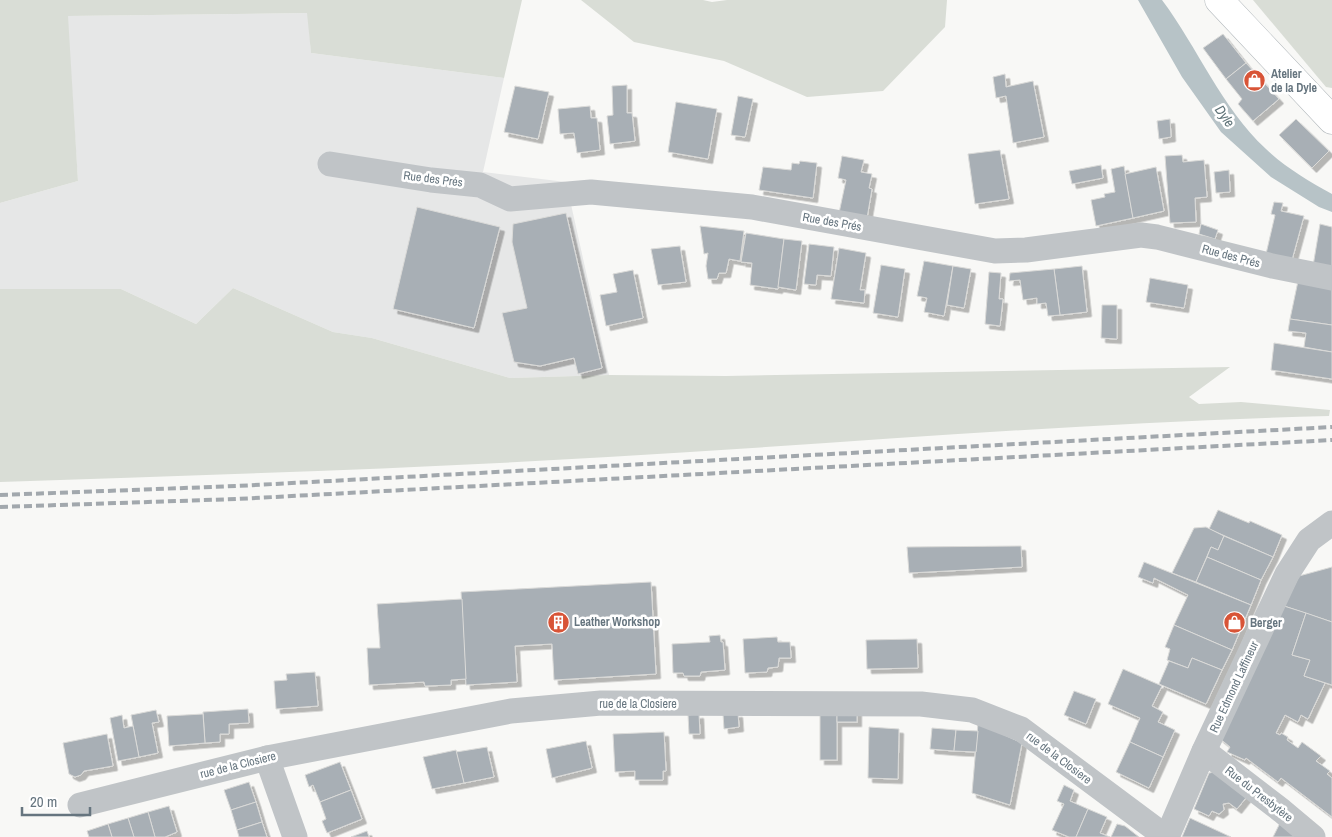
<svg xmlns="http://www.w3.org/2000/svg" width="1332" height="837" viewBox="0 0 1332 837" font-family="'Archivo Narrow',sans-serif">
	<defs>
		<filter id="shadow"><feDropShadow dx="4.5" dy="4.5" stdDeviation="0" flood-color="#0004"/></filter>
	</defs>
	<rect width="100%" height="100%" fill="#f8f8f6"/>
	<path fill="#e6e7e7" d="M308,13L311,53L504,78L483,172L566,182L609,375L510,378L372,338L333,332L233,288L196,324L121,289H0V203L78,181L67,16Z"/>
	<g fill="#d9ddd6">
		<path d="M0,0H522L504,78L311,53L307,13L68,16L78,181L0,203Z"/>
		<path d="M581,0H703L712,2L727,0H947L945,27L883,91L807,97L724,61L634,42Z"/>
		<path d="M1253,0H1332V88L1326,87Z"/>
		<path d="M233,288L333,332L372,338L510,378L609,375L726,376L1230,367L1189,397L1199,404L1241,402L1330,410L1329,416C1088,422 848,443 608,457C406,469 203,475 0,482V289H121L196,324Z"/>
	</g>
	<path fill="#b7c3c7" d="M1138,0H1162C1198,48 1221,107 1266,149C1286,168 1309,181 1332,194V212L1319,207L1271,177L1221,132L1182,77Z"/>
	<g fill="#a8afb5" stroke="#dadad8" filter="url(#shadow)">
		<path d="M1223,34L1246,63L1226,79L1203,48Z"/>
		<path d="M1246,63L1279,99L1253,121L1238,104L1242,99L1226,79Z"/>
		<path d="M1005,74L1006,87L1033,81L1044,137L1013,143L1006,96L996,98L993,77Z"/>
		<path d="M627,85V113H632L635,141L610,144L607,116L613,115L612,86Z"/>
		<path d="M515,86L549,92L538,139L504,132Z"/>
		<path d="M738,96L753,99L745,137L731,135Z"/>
		<path d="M676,102L717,109L708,159L668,152Z"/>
		<path d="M590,106L591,118H597L600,150L577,153L574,133L560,134L558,109Z"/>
		<path d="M1170,119L1171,137L1159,139L1157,121Z"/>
		<path d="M1296,119L1329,151L1312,168L1279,135Z"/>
		<path d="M1000,150L1009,199L975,204L968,154Z"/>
		<path d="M1182,155L1183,162L1204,160L1207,197L1195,198L1196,222L1170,223L1165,156Z"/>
		<path d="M842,156L864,160L861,172L872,174L869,188L872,189L867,218L839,213L846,180L838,178Z"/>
		<path d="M800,161L817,163L813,198L759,190L763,167L791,170L792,163L799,164Z"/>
		<path d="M1101,165L1103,178L1072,184L1069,171Z"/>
		<path d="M1124,166L1133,218L1096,226L1091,200L1105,197L1104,194L1115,192L1111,169Z"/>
		<path d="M1156,167L1164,211L1133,218L1125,174Z"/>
		<path d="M1229,170L1230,192L1216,193L1214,172Z"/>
		<path d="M1274,202L1283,203L1281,211L1304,216L1292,260L1266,254L1275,215L1271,214Z"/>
		<path d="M417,207L500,227L474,328L393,309Z"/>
		<path d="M566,213L602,368L578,374L574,358L540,366L514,362L502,313L527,308L512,242L513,224Z"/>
		<path d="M1201,224L1218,230L1215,239L1199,234Z"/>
		<path d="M1320,224L1332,227V271L1313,266Z"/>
		<path d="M700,226L744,231L740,261L729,259L726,273H719L717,279H708L706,266L708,253L704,254Z"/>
		<path d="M746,233L784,239L778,289L750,285L752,263L741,262Z"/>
		<path d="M784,239L802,241L796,290L778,287Z"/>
		<path d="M809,244L834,247L831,276L817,275L816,285L804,284Z"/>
		<path d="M680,246L686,282L658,285L651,249Z"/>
		<path d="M839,248L866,253L860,290H865L864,303L831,299Z"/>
		<path d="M924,261L953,266L944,316L924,312L927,298L917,296Z"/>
		<path d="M881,265L905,269L898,317L873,313Z"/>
		<path d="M953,266L971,269L964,308L947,305Z"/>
		<path d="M1082,266L1087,312L1060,315L1054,269Z"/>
		<path d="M1054,269L1060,315L1048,316L1046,303L1037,304V298L1023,300L1020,280L1009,281L1010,273Z"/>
		<path d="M633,270L643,318L606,326L600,295L617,292L613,274Z"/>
		<path d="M989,272L1001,273L999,299H1003L1000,326L985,324Z"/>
		<path d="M1150,278L1188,285L1184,308L1146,302Z"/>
		<path d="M1298,281L1332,286V325L1290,319Z"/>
		<path d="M1102,305H1117V339L1101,338Z"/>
		<path d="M1290,319L1332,325V352L1304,347L1306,333L1288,331Z"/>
		<path d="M1274,343L1332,352V379L1271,370Z"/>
		<path d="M1218,510L1249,523L1250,521L1282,535L1273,557L1209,529Z"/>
		<path d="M1206,527L1224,536L1218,550L1211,547L1196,582L1172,573L1194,528Z"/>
		<path d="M1224,536L1273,557L1261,580L1207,557L1211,547L1218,550Z"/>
		<path d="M1021,546L1022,567L909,573L907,547Z"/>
		<path d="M1207,557L1261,580L1251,605L1196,582Z"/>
		<path d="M1144,562L1251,605L1232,650L1174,625L1188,595L1154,578L1153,583L1138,577Z"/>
		<path d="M1332,567V622L1284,606L1299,576Z"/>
		<path d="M651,582L656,674L554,680L552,644L515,646L517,682L466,685L461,592Z"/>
		<path d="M462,599L466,679L451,680V685L425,686L424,682L369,685L367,648H380L377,604Z"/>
		<path d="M1284,606L1306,613L1292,655L1310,660L1304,676L1325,683L1308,719L1301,715L1298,722L1285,715L1276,733L1280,735L1281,733L1288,737L1287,740L1298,748L1302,742L1321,756L1316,761L1330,771L1327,774L1332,778V817L1281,778L1278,782L1246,758L1245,760L1227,752L1230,747L1218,737Z"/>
		<path d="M1306,613L1332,622V685L1304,676L1310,660L1292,655Z"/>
		<path d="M1174,625L1232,650L1222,670L1192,658L1188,668L1167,660L1170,649L1165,647Z"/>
		<path d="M720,635L721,642H723L725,670L701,672L700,676H684L683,673H673L672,644L710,642L709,636Z"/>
		<path d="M777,637L778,642H790L791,658H779L778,667L768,668L767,672L745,673L743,639Z"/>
		<path d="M917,639L918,668L867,669L866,640Z"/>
		<path d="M1192,658L1222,670L1206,704L1159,684L1169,661L1188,668Z"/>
		<path d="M1123,669L1162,686L1152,706L1163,712L1158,722L1175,730L1163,757L1130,742L1140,718L1108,704Z"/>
		<path d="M315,672L318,706L276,709L274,681L287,680L286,674Z"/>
		<path d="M1074,691L1096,699L1086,724L1064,715Z"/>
		<path d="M248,709L249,723L229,724V734H220V742L205,743L203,712Z"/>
		<path d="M156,710L159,722L152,723L158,753L139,757L131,715Z"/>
		<rect x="820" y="710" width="17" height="50"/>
		<rect x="837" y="710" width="20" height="12"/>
		<path d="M738,713L739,727L724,729L723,714Z"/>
		<path d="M203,714L205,743L169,746L167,716Z"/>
		<path d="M699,714L700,734H689L688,715Z"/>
		<path d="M122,715L124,728L133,726L139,757L118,761L110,718Z"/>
		<path d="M978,723L1022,743L1010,805L972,793Z"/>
		<path d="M869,727L899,729L898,779L868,778Z"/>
		<path d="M932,728L956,730L954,751L930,749Z"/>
		<path d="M956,730L978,731L976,752L954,751Z"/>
		<path d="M664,732L666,771H663V780H635V771L615,772L613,734Z"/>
		<path d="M107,734L113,766L84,771L81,775L75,777L69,774L63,743Z"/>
		<path d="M586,741L592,768L552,778L546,749Z"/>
		<path d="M1130,742L1163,757L1149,788L1116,772Z"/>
		<path d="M487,747L494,777L464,783L456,752Z"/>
		<path d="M456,750L464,783L432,789L423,757Z"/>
		<path d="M340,762L351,790L320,802L313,785L309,787L305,775Z"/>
		<path d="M1220,771L1249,794L1237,809L1229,803L1223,804L1224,810L1219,814L1212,811L1209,816L1194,809L1209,773Z"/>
		<path d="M249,782L256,802L231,810L224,790Z"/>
		<path d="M1064,785L1074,790L1070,801L1088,809L1076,837H1069L1052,830L1064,804L1057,801Z"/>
		<path d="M351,790L362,819L327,833L322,821L326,819L320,802Z"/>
		<path d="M256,802L262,822L237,830L231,810Z"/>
		<path d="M169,806L177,832L165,837H155L148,812Z"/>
		<path d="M1088,809L1107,817L1100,833L1110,837H1076Z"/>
		<path d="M148,812L155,837H134L128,818Z"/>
		<path d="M128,818L134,837H112L108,824Z"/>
		<path d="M1190,818L1231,837H1182Z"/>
		<path d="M1282,819L1297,832L1293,837H1273Z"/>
		<path d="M262,822L267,837H239L237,830Z"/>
		<path d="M108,824L112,837H89L87,831Z"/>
		<path d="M1117,824L1125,826L1139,837H1111Z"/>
		<path d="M367,831L369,837H351Z"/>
	</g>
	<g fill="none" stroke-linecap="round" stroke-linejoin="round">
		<defs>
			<path id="secondary" d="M1219,0L1332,120"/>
		</defs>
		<use href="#secondary" stroke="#b2b8bc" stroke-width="29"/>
		<g stroke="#c0c4c7" stroke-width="25">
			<path d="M330,164L431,180L480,185L510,199L591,192L752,207L995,251L1026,250L1141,235L1157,237L1272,266L1332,278"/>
			<path d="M1204,751L1282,811L1313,837"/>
			<path d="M267,758L295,837"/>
			<path d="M80,805L267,758L511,711L601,703L921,704L972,710L1021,729L1166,837"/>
			<path d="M1167,837L1204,751L1287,574L1309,540L1332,523"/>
		</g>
		<use href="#secondary" stroke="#fff" stroke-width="28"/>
		<g stroke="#a2a8ad" stroke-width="4" stroke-dasharray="8 4" stroke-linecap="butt">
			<path d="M0,495L237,486L1332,427"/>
			<path d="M0,507L237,499L1332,440"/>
		</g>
	</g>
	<defs>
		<symbol id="shop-disc" viewBox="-11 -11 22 22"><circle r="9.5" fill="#d85437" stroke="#fff"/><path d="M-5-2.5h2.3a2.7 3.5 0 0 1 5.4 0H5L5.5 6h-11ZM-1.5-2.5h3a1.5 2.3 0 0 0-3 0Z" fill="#fff"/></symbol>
		<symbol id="building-disc" viewBox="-11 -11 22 22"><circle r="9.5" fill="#d85437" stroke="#fff"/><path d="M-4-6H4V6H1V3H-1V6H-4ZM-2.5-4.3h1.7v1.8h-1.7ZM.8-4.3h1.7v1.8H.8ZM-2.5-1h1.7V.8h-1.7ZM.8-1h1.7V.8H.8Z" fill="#fff"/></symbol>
	</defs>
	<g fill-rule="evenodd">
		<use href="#shop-disc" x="1242" y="68" width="25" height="25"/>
		<use href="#building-disc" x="546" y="610" width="25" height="25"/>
		<use href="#shop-disc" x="1222" y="610" width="25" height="25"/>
	</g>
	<g text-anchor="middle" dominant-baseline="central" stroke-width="5" stroke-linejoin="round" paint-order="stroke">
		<g font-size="12" font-weight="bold" fill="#66757f" stroke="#fff" text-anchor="start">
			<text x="1271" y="74">Atelier<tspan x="1271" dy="14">de la Dyle</tspan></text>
			<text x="574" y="622">Leather Workshop</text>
			<text x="1250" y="623">Berger</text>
		</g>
		<g font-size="12" fill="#66757f" stroke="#fff">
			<text transform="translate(433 179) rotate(7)">Rue des Prés</text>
			<text transform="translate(832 222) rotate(10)">Rue des Prés</text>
			<text transform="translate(1231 256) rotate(15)">Rue des Prés</text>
			<text transform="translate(1234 687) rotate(-65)">Rue Edmond Laffineur</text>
			<text x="638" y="704">rue de la Closiere</text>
			<text transform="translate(1059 758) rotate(37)">rue de la Closiere</text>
			<text transform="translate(238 765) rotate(-14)">rue de la Closiere</text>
			<text transform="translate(1259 794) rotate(38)">Rue du Presbytère</text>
		</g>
		<g font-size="14" font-style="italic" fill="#607479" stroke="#fff">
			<text transform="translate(1225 116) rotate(55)">Dyle</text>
		</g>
	</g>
	<path d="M22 807v8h68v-8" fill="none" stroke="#66757f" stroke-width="2.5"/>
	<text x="30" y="807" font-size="15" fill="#66757f" stroke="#ffffff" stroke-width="4" paint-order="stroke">20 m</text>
</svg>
